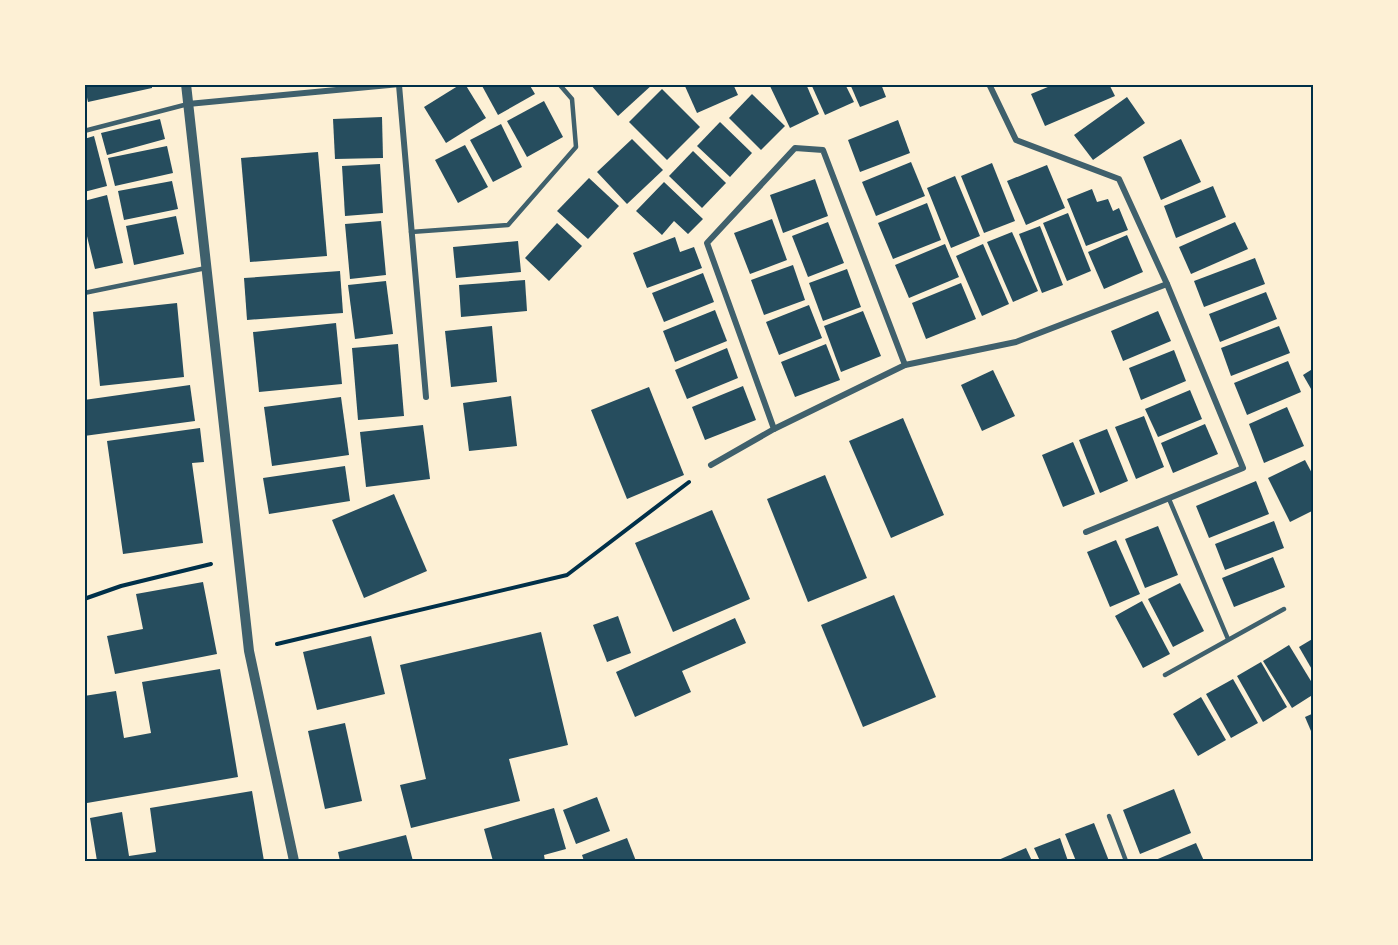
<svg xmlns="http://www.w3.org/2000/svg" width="1398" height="945" viewBox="0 0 1398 945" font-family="Barlow,sans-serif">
	<rect width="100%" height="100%" fill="#fdf0d5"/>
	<g fill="#264d5e">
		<path d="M84,84H152V88L88,102Z"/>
		<path d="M461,84H465L486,118L446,143L424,107Z"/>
		<path d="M481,84H529L535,94L498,115Z"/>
		<path d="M590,84H653L618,116Z"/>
		<path d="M684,84H733L738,95L697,113Z"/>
		<path d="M769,84H806L819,114L790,128Z"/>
		<path d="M811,84H845L854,102L825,115Z"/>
		<path d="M850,84H881L886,97L860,107Z"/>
		<path d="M1055,84H1109L1115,96L1045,126L1031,94Z"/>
		<path d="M662,89L700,127L667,160L629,122Z"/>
		<path d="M752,94L785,126L761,150L729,118Z"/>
		<path d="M1127,97L1145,123L1093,160L1074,135Z"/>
		<path d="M544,101L563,137L527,157L507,121Z"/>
		<path d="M382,117L383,158L335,159L333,119Z"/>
		<path d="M160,119L165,139L107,155L101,133Z"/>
		<path d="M898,120L910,153L860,172L848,140Z"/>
		<path d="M720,122L752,153L730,177L697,146Z"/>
		<path d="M501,124L522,167L493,182L470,140Z"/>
		<path d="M94,136L107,186L84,192V139Z"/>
		<path d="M632,139L663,170L627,204L597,172Z"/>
		<path d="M1181,139L1201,182L1161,200L1143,157Z"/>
		<path d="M465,145L488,187L458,203L435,160Z"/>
		<path d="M167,146L173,173L115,186L108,158Z"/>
		<path d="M693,151L726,183L702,208L669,176Z"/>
		<path d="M318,152L327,256L250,262L241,158Z"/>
		<path d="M911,162L925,196L876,216L862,182Z"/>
		<path d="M992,163L1015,221L984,233L961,176Z"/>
		<path d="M380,164L383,213L345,216L342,166Z"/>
		<path d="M1047,165L1065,208L1026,225L1007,181Z"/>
		<path d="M955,176L980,236L951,248L927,188Z"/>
		<path d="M589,178L619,206L588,239L557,211Z"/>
		<path d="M815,179L828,216L783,233L770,195Z"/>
		<path d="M172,181L178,209L124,220L118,191Z"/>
		<path d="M664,182L703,219L688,234L674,221L662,235L636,211Z"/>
		<path d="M1213,186L1226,217L1176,238L1164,206Z"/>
		<path d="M1092,189L1097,202L1108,199L1113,211L1119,208L1128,230L1086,246L1067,199Z"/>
		<path d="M107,195L123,263L95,269L84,224V201Z"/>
		<path d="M927,203L941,240L893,259L878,223Z"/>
		<path d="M1068,213L1091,271L1067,281L1043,223Z"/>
		<path d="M176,216L184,254L134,265L126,226Z"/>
		<path d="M772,219L787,260L750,274L734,233Z"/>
		<path d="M381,221L386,275L350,279L345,224Z"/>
		<path d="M828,222L844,263L808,277L792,236Z"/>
		<path d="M1235,222L1248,249L1191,274L1179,247Z"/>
		<path d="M557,223L582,246L549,281L525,258Z"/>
		<path d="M1040,226L1063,285L1042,293L1019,234Z"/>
		<path d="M1012,232L1038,291L1013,302L987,242Z"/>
		<path d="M1127,235L1143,272L1104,289L1088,252Z"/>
		<path d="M675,237L680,252L694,247L702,268L647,288L633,253Z"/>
		<path d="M518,241L521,272L456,278L453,247Z"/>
		<path d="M945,244L959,277L909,298L895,265Z"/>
		<path d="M983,244L1009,304L982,316L956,256Z"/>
		<path d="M1255,258L1265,284L1204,307L1194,281Z"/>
		<path d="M793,265L805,300L764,315L751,280Z"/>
		<path d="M847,269L861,307L823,321L809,283Z"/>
		<path d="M340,271L343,313L247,320L244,278Z"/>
		<path d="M703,273L714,302L664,322L652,293Z"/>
		<path d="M525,280L527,311L461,317L459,285Z"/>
		<path d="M386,281L393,334L355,339L348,285Z"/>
		<path d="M961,283L976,319L926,339L912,303Z"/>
		<path d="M1266,292L1277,319L1220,342L1209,314Z"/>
		<path d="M177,303L184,377L100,386L93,312Z"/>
		<path d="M809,305L822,338L779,355L766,322Z"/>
		<path d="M715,310L727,341L675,362L663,331Z"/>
		<path d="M863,311L881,356L841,372L824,326Z"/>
		<path d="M1158,311L1171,341L1123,361L1111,331Z"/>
		<path d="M336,323L342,384L259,392L253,332Z"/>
		<path d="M492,326L497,382L451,387L445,331Z"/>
		<path d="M1279,326L1290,353L1231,376L1221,348Z"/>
		<path d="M398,344L404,416L358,420L352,348Z"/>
		<path d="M826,344L840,380L795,397L781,362Z"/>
		<path d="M727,348L738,378L687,399L675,370Z"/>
		<path d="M1174,350L1186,381L1141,400L1129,368Z"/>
		<path d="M1288,361L1301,392L1247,415L1234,383Z"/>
		<path d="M1314,368V394L1303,375Z"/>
		<path d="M993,370L1015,416L982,431L961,385Z"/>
		<path d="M190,385L195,421L84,436V400Z"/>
		<path d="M743,386L756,420L705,440L692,407Z"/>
		<path d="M649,387L684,475L627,499L591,410Z"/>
		<path d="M1190,390L1202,419L1158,437L1145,409Z"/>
		<path d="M511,396L517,446L469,451L463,403Z"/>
		<path d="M341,397L349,455L272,466L264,407Z"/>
		<path d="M1287,407L1304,446L1264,463L1249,424Z"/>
		<path d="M1144,416L1164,467L1136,479L1115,427Z"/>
		<path d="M903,418L944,515L891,538L849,441Z"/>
		<path d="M1205,424L1218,454L1173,473L1161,443Z"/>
		<path d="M423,425L430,479L366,487L360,432Z"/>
		<path d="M200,428L204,462L192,463L203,543L123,554L107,441Z"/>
		<path d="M1107,429L1128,481L1100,493L1079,440Z"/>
		<path d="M1073,442L1095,494L1063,507L1042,455Z"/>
		<path d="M1305,460L1314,477V510L1290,522L1268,478Z"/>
		<path d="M345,466L350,501L269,514L263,478Z"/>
		<path d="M825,475L867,578L808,602L767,499Z"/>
		<path d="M1256,481L1269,514L1209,538L1196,506Z"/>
		<path d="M394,494L427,571L364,598L332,520Z"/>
		<path d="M712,510L750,599L673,632L635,543Z"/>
		<path d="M1274,521L1284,548L1225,570L1215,544Z"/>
		<path d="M1158,526L1178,575L1145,588L1125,539Z"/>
		<path d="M1116,540L1140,594L1110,607L1087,552Z"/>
		<path d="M1273,557L1285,587L1234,607L1222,578Z"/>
		<path d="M203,582L217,654L115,674L107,636L143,629L136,594Z"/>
		<path d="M1180,583L1204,631L1173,647L1148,599Z"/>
		<path d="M894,595L936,697L863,727L821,625Z"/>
		<path d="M1142,601L1170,654L1143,668L1115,616Z"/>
		<path d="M618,616L631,653L607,662L593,625Z"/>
		<path d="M735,618L746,643L682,671L691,692L635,717L616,672Z"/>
		<path d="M541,632L568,745L509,759L520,801L411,828L400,785L426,779L400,665Z"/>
		<path d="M371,636L385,694L317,710L303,652Z"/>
		<path d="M1314,638V673L1299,647Z"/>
		<path d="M1289,645L1314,686V694L1292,708L1263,661Z"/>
		<path d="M1261,662L1287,707L1263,722L1237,676Z"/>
		<path d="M220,669L238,777L87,803L84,786V696L116,691L124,738L151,733L142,682Z"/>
		<path d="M1233,679L1258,723L1231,738L1206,694Z"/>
		<path d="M1201,697L1226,740L1198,756L1173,714Z"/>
		<path d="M1314,713V738L1305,717Z"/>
		<path d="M345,723L362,801L325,809L308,731Z"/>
		<path d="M1174,789L1191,833L1140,854L1123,810Z"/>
		<path d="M252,791L264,861H97L90,818L122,812L129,856L156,852L150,808Z"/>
		<path d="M597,797L610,831L576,844L563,810Z"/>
		<path d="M554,808L566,849L544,855L545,861H493L484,829Z"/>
		<path d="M1094,823L1109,861H1076L1065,834Z"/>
		<path d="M406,835L413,861H340L338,852Z"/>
		<path d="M627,838L636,861H584L582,855Z"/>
		<path d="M1060,838L1068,861H1040L1034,848Z"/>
		<path d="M1196,843L1204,861H1153Z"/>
		<path d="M1026,848L1032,861H996Z"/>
	</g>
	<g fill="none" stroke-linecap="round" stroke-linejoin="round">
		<g stroke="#003049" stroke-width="4">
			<path d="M84,599L121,586L211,564"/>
			<path d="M277,644L567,575L689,482"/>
		</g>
		<g stroke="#3f606c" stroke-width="4.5">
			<path d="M84,131L188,104"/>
			<path d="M411,232L508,225L576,147L572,99L559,84"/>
			<path d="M84,293L206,268"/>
			<path d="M1169,499L1228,639"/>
			<path d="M1165,675L1284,609"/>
			<path d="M1109,816L1126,861"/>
		</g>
		<g stroke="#3f606c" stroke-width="6">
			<path d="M989,84L1016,140L1119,179L1167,284L1243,468L1086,532"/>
			<path d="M399,85L426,397"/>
			<path d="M188,104L400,84"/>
			<path d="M774,429L707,243L795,148L823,150L905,365"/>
			<path d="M711,465L774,429L905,365L1016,342L1167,284"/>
		</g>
		<path stroke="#3f606c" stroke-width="10" d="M186,84L249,651L294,861"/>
	</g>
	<rect width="1398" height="945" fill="none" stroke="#fdf0d5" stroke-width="171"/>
	<rect x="86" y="86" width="1226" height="774" fill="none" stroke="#003049" stroke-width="2"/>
</svg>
